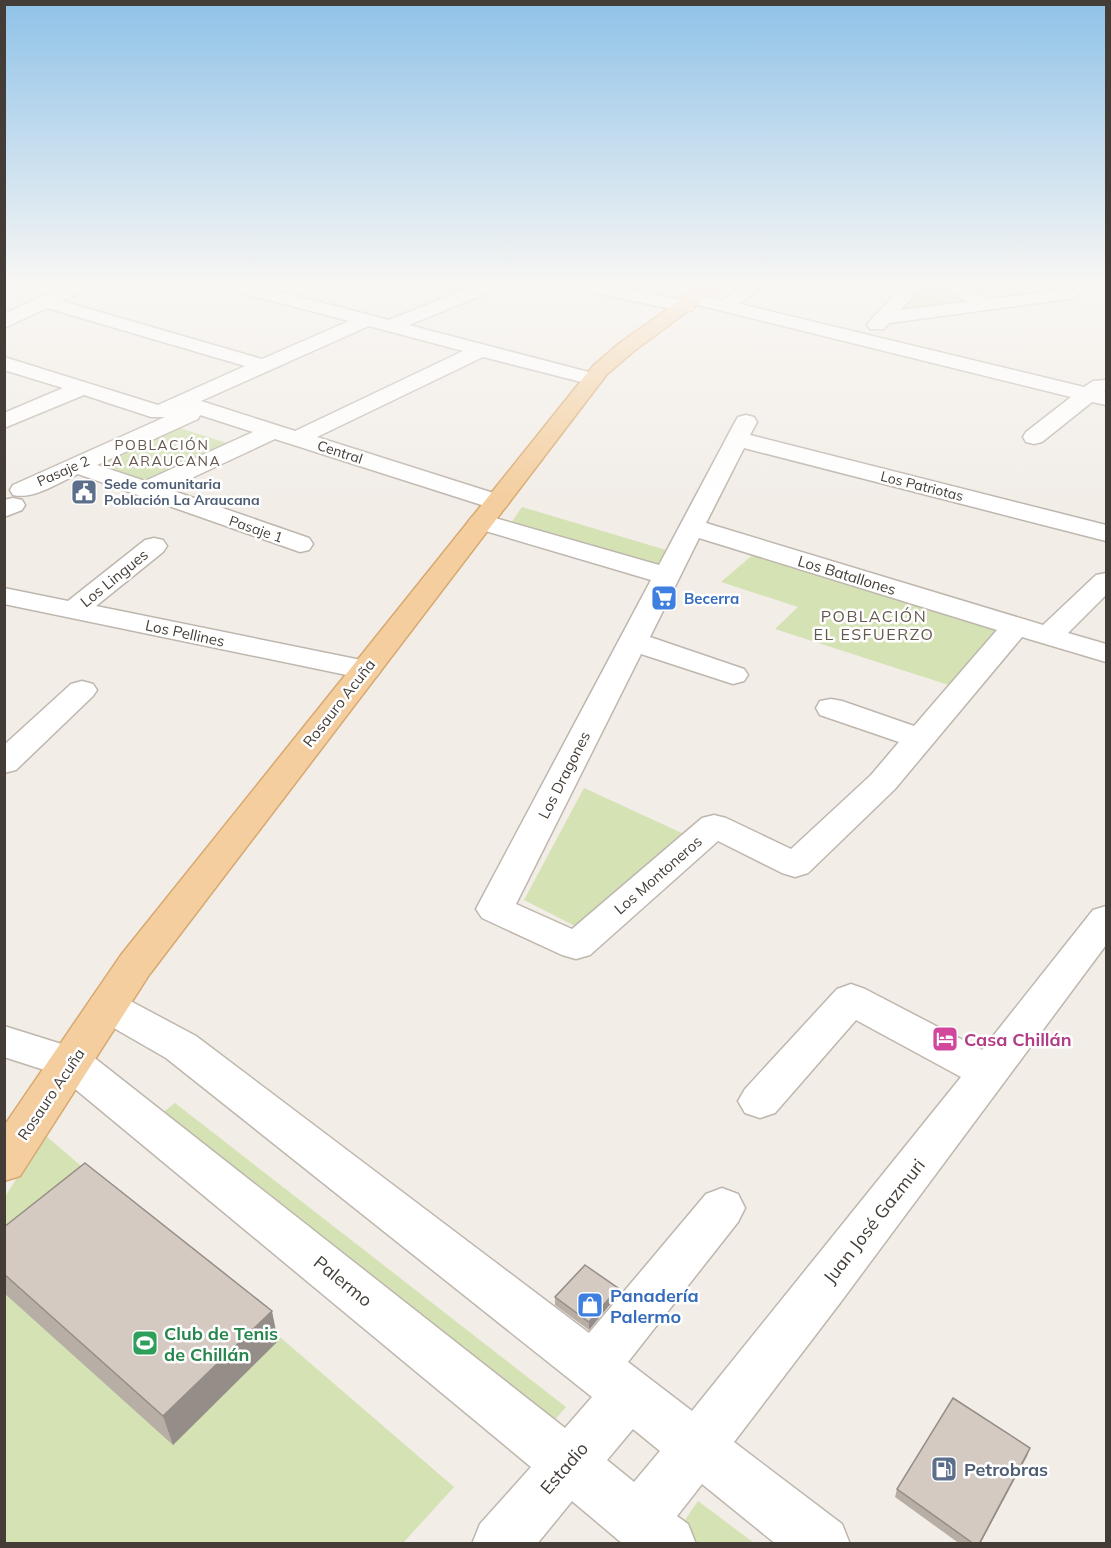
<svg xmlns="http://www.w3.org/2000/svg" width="1111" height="1548" viewBox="0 0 1111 1548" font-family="Mulish,sans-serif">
	<rect width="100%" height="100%" fill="#f2ede7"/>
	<g fill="#d4e2b4">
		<path d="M922,283H943L976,303L892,314Z"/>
		<path d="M176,427L227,443L144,483L93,465Z"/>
		<path d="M522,507L666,550L657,566L511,523Z"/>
		<path d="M756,552L1006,628L958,688L775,629L798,607L721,582Z"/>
		<path d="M584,788L684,834L581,929L524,900Z"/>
		<path d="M175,1103L566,1407L539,1438L147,1125Z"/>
		<path d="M45,1135L454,1487L403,1543H5L4,1198Z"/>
		<path d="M698,1501L754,1543H678L672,1539Z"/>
	</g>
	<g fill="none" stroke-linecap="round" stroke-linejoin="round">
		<defs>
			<g id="minor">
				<path d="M70,283H94L91,287L62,301L262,359L349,321L219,287L216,283H247L389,320L480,283H505L502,287L409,325L600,375L603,379L600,383L593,385L483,357L317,437L506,497L509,502L506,507L497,509L488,507L275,439L168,489L309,538L313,544L309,550L300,552L78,474C59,482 34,500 13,495L10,490L13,485L165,417H151L84,395L4,428V413L63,388L4,370V357L158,405L245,366L47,308L4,328V314ZM369,326L463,351L295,431L201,401ZM200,415L253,432L145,481L97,465L198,419Z"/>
				<path d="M563,283H600L687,301L688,295L695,293L723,300L744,283H765L740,304L1084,387L1093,381L1106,380V390L1104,392L1106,393V405L1092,402L1042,442L1034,444L1026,442L1023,437L1026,432L1071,397L694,304L693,310L686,312L572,288L566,287Z"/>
				<path d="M905,283H924L901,310L966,302L939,283H961L988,299L1069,289L1075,290L1078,294L1075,298L1069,299L889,323L884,329H870L867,325L870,321Z"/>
				<path d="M746,415L754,417L757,422L750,435L1106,525V541L744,448L706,523L1043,625L1096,575L1106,573V595L1068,633L1106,644V662L1022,637L895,789L808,873L795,877L782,873L718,841L590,955L576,959L562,955L482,918L476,909L651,580L472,527L468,522L472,517L481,514L659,565L735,422L738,417ZM699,538L997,630L914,726L842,701L831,699L820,701L816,708L820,715L899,742L871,775L791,849L726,818L714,815L702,818L572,929L516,904L641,654L733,684L744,681L748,675L744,669L650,637Z"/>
				<path d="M13,498L22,500L25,505L22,510L4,517V500Z"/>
				<path d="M154,538L163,540L167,546L163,552L96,606L366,661L377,664L381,670L377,676L366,679L4,604V588L68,601L145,540Z"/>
				<path d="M82,681L93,684L97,690L93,696L16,770L4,773V745L71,684Z"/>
				<path d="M1106,906V945L840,1303L734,1442L842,1524L850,1544H776L702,1484L677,1516L688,1524L696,1544H623L572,1501L537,1544H472L480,1524L531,1467L57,1074L4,1057V1026L87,1052L565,1428L592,1397L166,1058L93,1016L87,1006L93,996L107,991L121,996L196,1036L589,1333L706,1194L722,1188L738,1194L745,1208L738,1222L628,1362L692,1411L961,1077L856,1020L775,1113L760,1118L745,1113L738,1101L745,1089L837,989L851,984L865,989L982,1050L1093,910ZM633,1429L660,1451L634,1482L607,1460Z"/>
			</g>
			<path id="major" d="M705,283H726L635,350L607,374L149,975L20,1176L4,1181V1126L121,955L593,366L621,342Z"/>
		</defs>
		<use href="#minor" stroke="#bfb6ae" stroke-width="3"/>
		<use href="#major" stroke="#d7a870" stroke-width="3"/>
		<use href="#minor" fill="#fff" fill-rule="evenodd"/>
		<use href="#major" fill="#f4ce9e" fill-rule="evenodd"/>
	</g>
	<g fill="#b7aea6">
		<path d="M4,1227L278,1341L173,1445L4,1293Z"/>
		<path d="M617,1296L589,1330L555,1305V1297Z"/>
		<path d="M1030,1448L1027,1456L980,1544H960L895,1497L897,1489Z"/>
	</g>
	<g fill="#958d87">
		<path d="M618,1288L617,1296L589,1330V1322Z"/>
		<path d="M272,1311L278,1341L173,1445L163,1416Z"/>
		<path d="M1030,1448L1027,1456L980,1544H979Z"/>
	</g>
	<g fill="#d5cac1" stroke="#958d87" stroke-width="1.5">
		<path d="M85,1163L272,1311L163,1416L4,1274V1227Z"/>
		<path d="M585,1265L618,1288L589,1322L555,1297Z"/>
		<path d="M953,1398L1030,1448L979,1544H974L897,1489Z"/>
	</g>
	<linearGradient id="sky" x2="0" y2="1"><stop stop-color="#8fc2e8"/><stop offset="0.57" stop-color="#f9f7f4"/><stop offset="1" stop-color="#f9f7f4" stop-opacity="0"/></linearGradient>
	<rect width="1111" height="500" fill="url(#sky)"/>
	<defs>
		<symbol id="civic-square" viewBox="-11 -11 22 22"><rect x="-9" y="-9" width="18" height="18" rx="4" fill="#5c6f8a" stroke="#fff"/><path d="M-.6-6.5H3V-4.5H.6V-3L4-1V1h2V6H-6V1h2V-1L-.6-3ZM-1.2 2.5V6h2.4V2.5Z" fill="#fff"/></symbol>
		<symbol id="supermarket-square" viewBox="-11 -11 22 22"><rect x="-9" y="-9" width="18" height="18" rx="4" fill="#3f7fe0" stroke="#fff"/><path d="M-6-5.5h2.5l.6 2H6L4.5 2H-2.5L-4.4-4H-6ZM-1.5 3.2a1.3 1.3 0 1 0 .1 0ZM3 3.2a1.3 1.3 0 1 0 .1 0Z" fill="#fff"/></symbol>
		<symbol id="hotel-square" viewBox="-11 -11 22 22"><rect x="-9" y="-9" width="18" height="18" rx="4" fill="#d1479c" stroke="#fff"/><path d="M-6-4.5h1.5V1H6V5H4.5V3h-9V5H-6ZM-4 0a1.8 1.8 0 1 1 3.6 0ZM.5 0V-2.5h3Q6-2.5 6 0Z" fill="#fff"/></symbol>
		<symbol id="shop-square" viewBox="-11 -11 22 22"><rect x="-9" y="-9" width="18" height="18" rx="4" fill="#3f7fe0" stroke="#fff"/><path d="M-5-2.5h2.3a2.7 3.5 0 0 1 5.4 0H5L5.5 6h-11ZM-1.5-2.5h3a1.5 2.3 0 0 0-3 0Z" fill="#fff"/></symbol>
		<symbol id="stadium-square" viewBox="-11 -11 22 22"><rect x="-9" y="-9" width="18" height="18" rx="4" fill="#2e9e5b" stroke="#fff"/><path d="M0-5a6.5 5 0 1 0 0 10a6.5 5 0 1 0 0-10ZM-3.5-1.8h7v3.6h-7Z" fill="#fff"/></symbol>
		<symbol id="fuel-square" viewBox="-11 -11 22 22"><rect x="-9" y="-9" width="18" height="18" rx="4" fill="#5c6f8a" stroke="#fff"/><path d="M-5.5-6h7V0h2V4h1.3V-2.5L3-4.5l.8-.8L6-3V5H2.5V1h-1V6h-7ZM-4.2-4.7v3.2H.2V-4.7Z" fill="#fff"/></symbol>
	</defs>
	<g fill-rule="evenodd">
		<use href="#civic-square" x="69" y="477" width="30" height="30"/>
		<use href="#supermarket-square" x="649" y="583" width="30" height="30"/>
		<use href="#hotel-square" x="930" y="1024" width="30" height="30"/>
		<use href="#shop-square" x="575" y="1290" width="30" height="30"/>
		<use href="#stadium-square" x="130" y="1328" width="30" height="30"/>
		<use href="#fuel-square" x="929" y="1454" width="30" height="30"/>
	</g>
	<g text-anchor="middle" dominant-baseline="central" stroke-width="5" stroke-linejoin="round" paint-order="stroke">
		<g font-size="14" letter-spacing="1.5" fill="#66594f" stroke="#fff">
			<text x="162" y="445">POBLACIÓN<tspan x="162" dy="16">LA ARAUCANA</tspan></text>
		</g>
		<g font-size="14" fill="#443d37" stroke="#fff">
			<text transform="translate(340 452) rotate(18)">Central</text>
			<text transform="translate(63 471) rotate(-24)">Pasaje 2</text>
			<text transform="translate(922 486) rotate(14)">Los Patriotas</text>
			<text transform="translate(256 529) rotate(19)">Pasaje 1</text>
		</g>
		<g font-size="14" font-weight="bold" fill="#4e5e75" stroke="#fff" text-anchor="start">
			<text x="104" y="484">Sede comunitaria<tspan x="104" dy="16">Población La Araucana</tspan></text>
		</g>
		<g font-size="15" fill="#443d37" stroke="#fff">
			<text transform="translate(847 575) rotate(17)">Los Batallones</text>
			<text transform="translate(114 578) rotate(-39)">Los Lingues</text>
			<text transform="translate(185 633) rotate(12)">Los Pellines</text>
			<text transform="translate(339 703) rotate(-52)">Rosauro Acuña</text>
			<text transform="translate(564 775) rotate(-63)">Los Dragones</text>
			<text transform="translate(658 875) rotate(-41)">Los Montoneros</text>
			<text transform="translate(51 1094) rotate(-56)">Rosauro Acuña</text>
		</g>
		<g font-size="15" font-weight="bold" fill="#366cbe" stroke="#fff" text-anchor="start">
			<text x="684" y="598">Becerra</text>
		</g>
		<g font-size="16" letter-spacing="1.5" fill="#66594f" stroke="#fff">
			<text x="874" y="616">POBLACIÓN<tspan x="874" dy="18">EL ESFUERZO</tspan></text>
		</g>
		<g font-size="18" font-weight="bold" fill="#b23c85" stroke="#fff" text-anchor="start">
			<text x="964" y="1039">Casa Chillán</text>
		</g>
		<g font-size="18" fill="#443d37" stroke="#fff">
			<text transform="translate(874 1221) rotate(-52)">Juan José Gazmuri</text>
			<text transform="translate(343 1281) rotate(39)">Palermo</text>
			<text transform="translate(564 1468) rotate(-49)">Estadio</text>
		</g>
		<g font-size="18" font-weight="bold" fill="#366cbe" stroke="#fff" text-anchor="start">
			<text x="610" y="1295">Panadería<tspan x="610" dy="21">Palermo</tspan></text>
		</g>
		<g font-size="18" font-weight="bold" fill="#27864d" stroke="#fff" text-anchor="start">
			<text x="164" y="1333">Club de Tenis<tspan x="164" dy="21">de Chillán</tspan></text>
		</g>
		<g font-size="18" font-weight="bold" fill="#4e5e75" stroke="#fff" text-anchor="start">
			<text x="964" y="1469">Petrobras</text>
		</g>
	</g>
	<rect width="1111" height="1548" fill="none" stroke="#443d37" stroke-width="12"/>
</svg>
